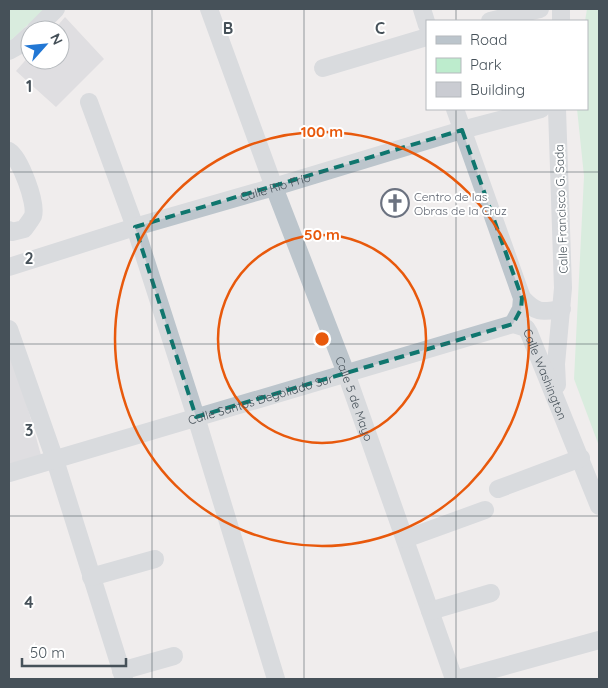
<svg xmlns="http://www.w3.org/2000/svg" width="608" height="688" viewBox="0 0 608 688" font-family="Quicksand,sans-serif">
	<rect width="100%" height="100%" fill="#f0eded"/>
	<g fill="#bdeccd">
		<path d="M9,9H45L9,42Z"/>
		<path d="M587,9H599V446L574,379L584,176L577,109H587V21H585Z"/>
	</g>
	<g fill="#caccd2">
		<path d="M65,17L104,59L56,107L16,71L30,55V60H60V30H54Z"/>
		<path d="M11,349L41,455L9,465V350Z"/>
	</g>
	<g fill="none" stroke-linecap="round" stroke-linejoin="round">
		<g stroke="#bcc5cc" stroke-width="18">
			<path id="s1" d="M209,9L274,187L346,373L454,679"/>
			<path d="M422,9L427,25"/>
			<path d="M490,21L540,9"/>
			<path d="M561,21V9"/>
			<path d="M35,30L56,9"/>
			<path d="M9,51L18,46L30,35"/>
			<path d="M323,68L427,37"/>
			<path d="M89,102L135,227L196,417L276,679"/>
			<path d="M455,109L522,298L521,309L513,324"/>
			<path d="M9,151C20,158 37,203 33,216C31,220 27,225 24,229L12,232L9,230"/>
			<path id="s2" d="M9,267L135,227L274,187L462,130L541,109"/>
			<path d="M522,298C537,314 542,312 562,309"/>
			<path d="M9,329L55,460L124,679"/>
			<path d="M557,385L556,364L563,288L557,109"/>
			<path id="s3" d="M9,473L513,324L526,328L529,333L599,506"/>
			<path d="M498,489L581,458"/>
			<path d="M405,539L485,510"/>
			<path d="M91,577L155,559"/>
			<path d="M430,611L491,593"/>
			<path d="M121,671L174,656"/>
			<path d="M458,679L599,640"/>
		</g>
	</g>
	<path d="M0 0H608V688H0ZM462,130L522,298L521,309L513,324L196,417L135,227Z" fill="#f0eded" fill-opacity=".55" fill-rule="evenodd"/>
	<path fill="none" stroke="#0f766e" stroke-width="4" stroke-dasharray="10 6" stroke-linejoin="round" d="M462,130L522,298L521,309L513,324L196,417L135,227Z"/>
	<path fill="none" stroke="#465159" stroke-width="1" stroke-opacity="0.55" d="M152,9V679M304,9V679M456,9V21M456,109V679M9,172H599M9,344H599M9,516H599"/>
	<g fill="none" stroke="#e8590c" stroke-width="2.5">
		<circle cx="322" cy="339" r="104"/>
		<circle cx="322" cy="339" r="207"/>
	</g>
	<defs>
		<symbol id="church-ring" viewBox="-11 -11 22 22"><circle r="9.5" fill="#fff" stroke="#6b7280" stroke-width="1.5"/><path d="M-1.2-6h2.4v3.5h3.3v2.4h-3.3V6h-2.4V-.1h-3.3v-2.4h3.3Z" fill="#6b7280"/></symbol>
	</defs>
	<g fill-rule="evenodd">
		<use href="#church-ring" x="379" y="187" width="32" height="32"/>
	</g>
	<g text-anchor="middle" dominant-baseline="central" stroke-width="4" stroke-linejoin="round" paint-order="stroke">
		<g font-size="12" fill="#465159" stroke="#fff">
			<text stroke="none"><textPath href="#s2" startOffset="278">Calle Río Frío</textPath></text>
			<text transform="translate(561 209) rotate(-92)">Calle Francisco G. Sada</text>
			<text stroke="none"><textPath href="#s3" startOffset="589">Calle Washington</textPath></text>
			<text stroke="none"><textPath href="#s3" startOffset="262">Calle Santos Degollado Sur</textPath></text>
			<text stroke="none"><textPath href="#s1" startOffset="416">Calle 5 de Mayo</textPath></text>
		</g>
		<g font-size="12" fill="#5b616d" stroke="#fff" text-anchor="start">
			<text x="414" y="196">Centro de las<tspan x="414" dy="14">Obras de la Cruz</tspan></text>
		</g>
	</g>
	<g font-size="16" text-anchor="middle" font-weight="bold" fill="#465159" stroke="#fff" stroke-width="4" stroke-linejoin="round" paint-order="stroke">
		<text x="228" y="34">B</text>
		<text x="380" y="34">C</text>
		<text x="29" y="92">1</text>
		<text x="29" y="264">2</text>
		<text x="29" y="436">3</text>
		<text x="29" y="608">4</text>
	</g>
	<circle cx="322" cy="339" r="8" fill="#e8590c" stroke="#fff" stroke-width="2.5"/>
	<g font-size="15" text-anchor="middle" font-weight="bold" fill="#e8590c" stroke="#fff" stroke-width="4" stroke-linejoin="round" paint-order="stroke">
		<text x="322" y="137">100 m</text>
		<text x="322" y="240">50 m</text>
	</g>
	<rect width="608" height="688" fill="none" stroke="#465159" stroke-width="20"/>
	<rect x="426" y="20" width="162" height="90" fill="#ffffff" stroke="#b5b9bd"/>
	<rect x="436" y="36" width="25" height="8" fill="#bcc5cc" stroke="#b5b9bd"/>
	<text x="470" y="45" font-size="15" fill="#465159">Road</text>
	<rect x="436" y="58" width="25" height="15" fill="#bdeccd" stroke="#b5b9bd"/>
	<text x="470" y="70" font-size="15" fill="#465159">Park</text>
	<rect x="436" y="82" width="25" height="15" fill="#caccd2" stroke="#b5b9bd"/>
	<text x="470" y="95" font-size="15" fill="#465159">Building</text>
	<g transform="translate(45 45) rotate(63)"><circle r="24" fill="#ffffff" stroke="#b5b9bd"/>
	<path d="M0-4L9 19L0 12L-9 19Z" fill="#2277d4"/>
	<text y="-8" font-size="14" font-weight="bold" text-anchor="middle" fill="#465159">N</text>
	</g>
	<path d="M22 658v8h104v-8" fill="none" stroke="#465159" stroke-width="2.5"/>
	<text x="30" y="658" font-size="15" fill="#465159" stroke="#ffffff" stroke-width="4" paint-order="stroke">50 m</text>
</svg>
